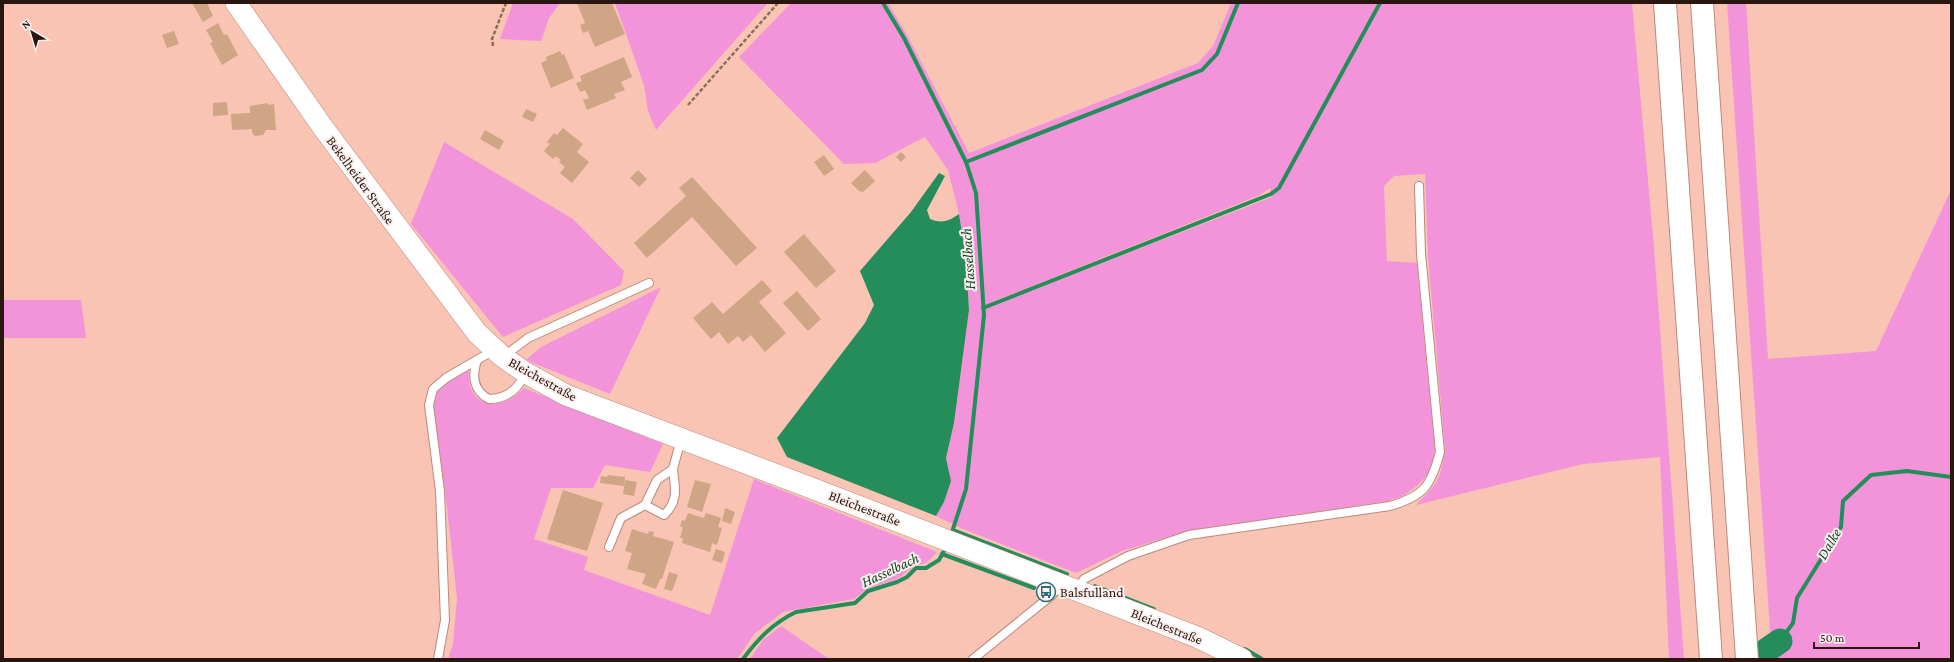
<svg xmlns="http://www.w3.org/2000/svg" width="1954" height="662" viewBox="0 0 1954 662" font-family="'Crimson Pro',serif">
	<rect width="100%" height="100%" fill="#f9c4b4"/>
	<g fill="#f394db" fill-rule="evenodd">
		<path d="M513,3H560L549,18L541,41L500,39Z"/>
		<path d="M615,3H768L656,130L648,111L644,85Z"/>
		<path d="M791,3H888L907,35L969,153L1198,63L1213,46L1231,3H1632L1654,247L1684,659H1669L1660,457L1583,464L1416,505C1439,482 1440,480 1445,449L1428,257L1425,174L1394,176L1384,186L1387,261L1417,263L1435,451L1429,473L1418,485L1403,496L1388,501L1187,531L1122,551L1076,573L963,529L936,516L944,502L951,481L946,458L954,423L969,310L966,259L959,214L948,170L925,137L875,163L844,164L739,57ZM1270,188L1272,197L992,306V302L1260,195Z"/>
		<path d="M1727,3H1746L1768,359L1876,351L1951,190V659H1772Z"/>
		<path d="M444,142L573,219L624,271L621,285L503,337L411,224Z"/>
		<path d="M661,287L610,394L526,360L541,347Z"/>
		<path d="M3,300H81L86,338H3Z"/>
		<path d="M469,368C465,408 500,414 524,388L663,444L650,472L605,465L593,488H551L534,539L588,557L584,570L710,615L754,479L937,552L926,563L915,566L897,579L868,588L854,599L783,612L755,633L737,659H448L453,644L457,598L445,490L433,406L437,392L449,380Z"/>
		<path d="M781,626L829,659H750L763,640Z"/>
	</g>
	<path fill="#248d59" d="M939,173L945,176L927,210L930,219C942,224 949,221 959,214L966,259L969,310L954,423L946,458L951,481L944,502L936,516L787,457L777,438L865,323L874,305L860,271L911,212Z"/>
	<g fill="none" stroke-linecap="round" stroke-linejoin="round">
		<g stroke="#248d59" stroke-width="4">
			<path d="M883,3L904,38L966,162L976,193L984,315L966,489L952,532"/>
			<path d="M966,162L1202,70L1217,54L1238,3"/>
			<path d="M983,308L1271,194L1279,188L1380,3"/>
			<path d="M953,530L1067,574"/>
			<path d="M942,554L1034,588"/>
			<path d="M1095,586L1154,609"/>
			<path d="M1780,641L1793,623L1797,598L1841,527L1843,501L1871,475L1907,471L1951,477"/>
			<path d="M1245,649L1262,659"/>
			<path d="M743,659C758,639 773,623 796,612L855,603L868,591L897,582L907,577L916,568H926L939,560L944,551"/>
		</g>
		<path stroke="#248d59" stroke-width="25" d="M1754,659L1780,641"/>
	</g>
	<g fill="#cfa586">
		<path d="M192,3H207L213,16L203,22Z"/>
		<path d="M577,3H612L625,34L595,47L588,31L583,33L580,25L585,23Z"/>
		<path d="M218,23L224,35L227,34L238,55L222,65L210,43L213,42L206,30Z"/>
		<path d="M174,31L179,44L167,48L162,35Z"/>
		<path d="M560,51L562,55L564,54L574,78L551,88L541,63L547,60L546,57Z"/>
		<path d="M624,57L632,77L621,82L625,90L614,94L616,98L587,110L583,100L589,98L585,90L580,92L576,83L582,81L580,76Z"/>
		<path d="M227,102L228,115L213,116V103Z"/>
		<path d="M268,103V105L274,104L276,130H266L263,135L255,136L252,133V129L232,130L231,114L250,113V106Z"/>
		<path d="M526,109L537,114L533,122L522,117Z"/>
		<path d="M563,128L583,144L577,152L589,162L572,183L560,173L565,167L559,162L561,160L556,156L553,159L544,151L550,144L547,142L554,133L557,135Z"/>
		<path d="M485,130L504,141L499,150L480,139Z"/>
		<path d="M901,152L906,157L901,162L896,157Z"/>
		<path d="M824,155L834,169L824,176L814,162Z"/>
		<path d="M638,170L647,179L639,187L630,178Z"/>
		<path d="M865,170L875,181L863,192L859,191L851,183Z"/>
		<path d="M692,177L757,248L736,266L692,217L647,258L634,243L686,196L679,188Z"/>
		<path d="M804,234L836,271L816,288L784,252Z"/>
		<path d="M762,280L772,291L759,302L786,333L765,352L751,335L743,342L738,336L728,344L719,332L711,339L693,318L712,302L723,314Z"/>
		<path d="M797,291L821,319L808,331L783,303Z"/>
		<path d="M608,475L625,477L624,486L600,483L601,476L607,477Z"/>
		<path d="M625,480L637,482L634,496L623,494Z"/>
		<path d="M695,480L711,484L702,512L687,507Z"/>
		<path d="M563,490L603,503L587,551L547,539Z"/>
		<path d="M725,508L735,512L731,524L722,521Z"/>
		<path d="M688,513L704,518L706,513L721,518L718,527L722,528L717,545L712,543L710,552L682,543L683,538H680L683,527H680L682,520L685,521Z"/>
		<path d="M632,529L648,534L649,531L654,532L653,536L674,542L662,579H660L656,589L642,584L646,574L627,569L632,553L625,551Z"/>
		<path d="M716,549L725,552L722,563L712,560Z"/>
		<path d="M669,572L678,575L672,591L664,589Z"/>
	</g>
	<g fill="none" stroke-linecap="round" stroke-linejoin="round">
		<defs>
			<g id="lane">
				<path d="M503,357L528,338L649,283"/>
				<path d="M477,360C472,375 473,391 489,399C506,399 518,389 525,374"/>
				<path d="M645,505L664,515C679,501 675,487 673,469"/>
				<path d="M609,547L621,518L645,505L657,480L673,469L681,439"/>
				<path d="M1076,590L1084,579L1128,556L1189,535L1390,506C1424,496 1431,486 1440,452L1421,254L1419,186"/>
				<path d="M438,659L445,620L440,491L429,405L433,389L446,378L494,350"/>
				<path d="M973,659L1052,595L1060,584"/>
			</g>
			<path id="secondary" d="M236,3L324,129L477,333L503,357L526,373L566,395L814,489L1197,637L1242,659"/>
			<g id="highway">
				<path d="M1665,3L1711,659"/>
				<path d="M1702,3L1747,659"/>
			</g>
		</defs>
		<use href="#lane" stroke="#bb897b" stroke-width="10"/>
		<use href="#secondary" stroke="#bb897b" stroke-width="22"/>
		<use href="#highway" stroke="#bb897b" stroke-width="24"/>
		<g stroke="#8d6a5f" stroke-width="2.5" stroke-dasharray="4 2" stroke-linecap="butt">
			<path d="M493,46L492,39L506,3"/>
			<path d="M688,105L778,3"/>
		</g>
		<use href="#lane" stroke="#fff" stroke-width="8"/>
		<use href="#secondary" stroke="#fff" stroke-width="21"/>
		<use href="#highway" stroke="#fff" stroke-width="22"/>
	</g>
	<defs>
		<symbol id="bus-ring" viewBox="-11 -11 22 22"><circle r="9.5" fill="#fbf0ed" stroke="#2b6e7f" stroke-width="1.5"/><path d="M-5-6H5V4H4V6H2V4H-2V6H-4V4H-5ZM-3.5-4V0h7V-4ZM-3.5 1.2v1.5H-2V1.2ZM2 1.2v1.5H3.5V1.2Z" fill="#2b6e7f"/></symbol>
	</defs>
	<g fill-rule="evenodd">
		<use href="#bus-ring" x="1035" y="581" width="22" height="22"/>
	</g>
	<g text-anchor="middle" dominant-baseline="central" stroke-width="4" stroke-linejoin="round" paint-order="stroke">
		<g font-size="14" fill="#291610" stroke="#fbf0ed">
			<text transform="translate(361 180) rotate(54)">Bekelheider Straße</text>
			<text transform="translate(543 379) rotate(29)">Bleichestraße</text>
			<text transform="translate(865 508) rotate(21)">Bleichestraße</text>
			<text transform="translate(1167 626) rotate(22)">Bleichestraße</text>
		</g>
		<g font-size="14" fill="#291610" stroke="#fbf0ed" text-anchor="start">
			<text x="1060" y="592">Balsfulland</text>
		</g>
		<g font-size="15" font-style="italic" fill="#13482d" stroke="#fbf0ed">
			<text transform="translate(968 259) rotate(-94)">Hasselbach</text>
			<text transform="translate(1829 544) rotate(-60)">Dalke</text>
			<text transform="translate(890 570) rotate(-25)">Hasselbach</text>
		</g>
	</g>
	<rect width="1954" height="662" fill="none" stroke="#291610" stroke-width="8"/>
	<g transform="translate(32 32) rotate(322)" stroke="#fbf0ed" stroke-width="3" paint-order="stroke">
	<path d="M0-3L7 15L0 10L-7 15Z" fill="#291610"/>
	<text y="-6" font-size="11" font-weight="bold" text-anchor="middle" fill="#291610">N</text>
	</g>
	<path d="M1814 642v6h105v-6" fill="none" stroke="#291610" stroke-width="2"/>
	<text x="1820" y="642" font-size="12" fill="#291610" stroke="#fbf0ed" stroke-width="3" paint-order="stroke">50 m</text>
</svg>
